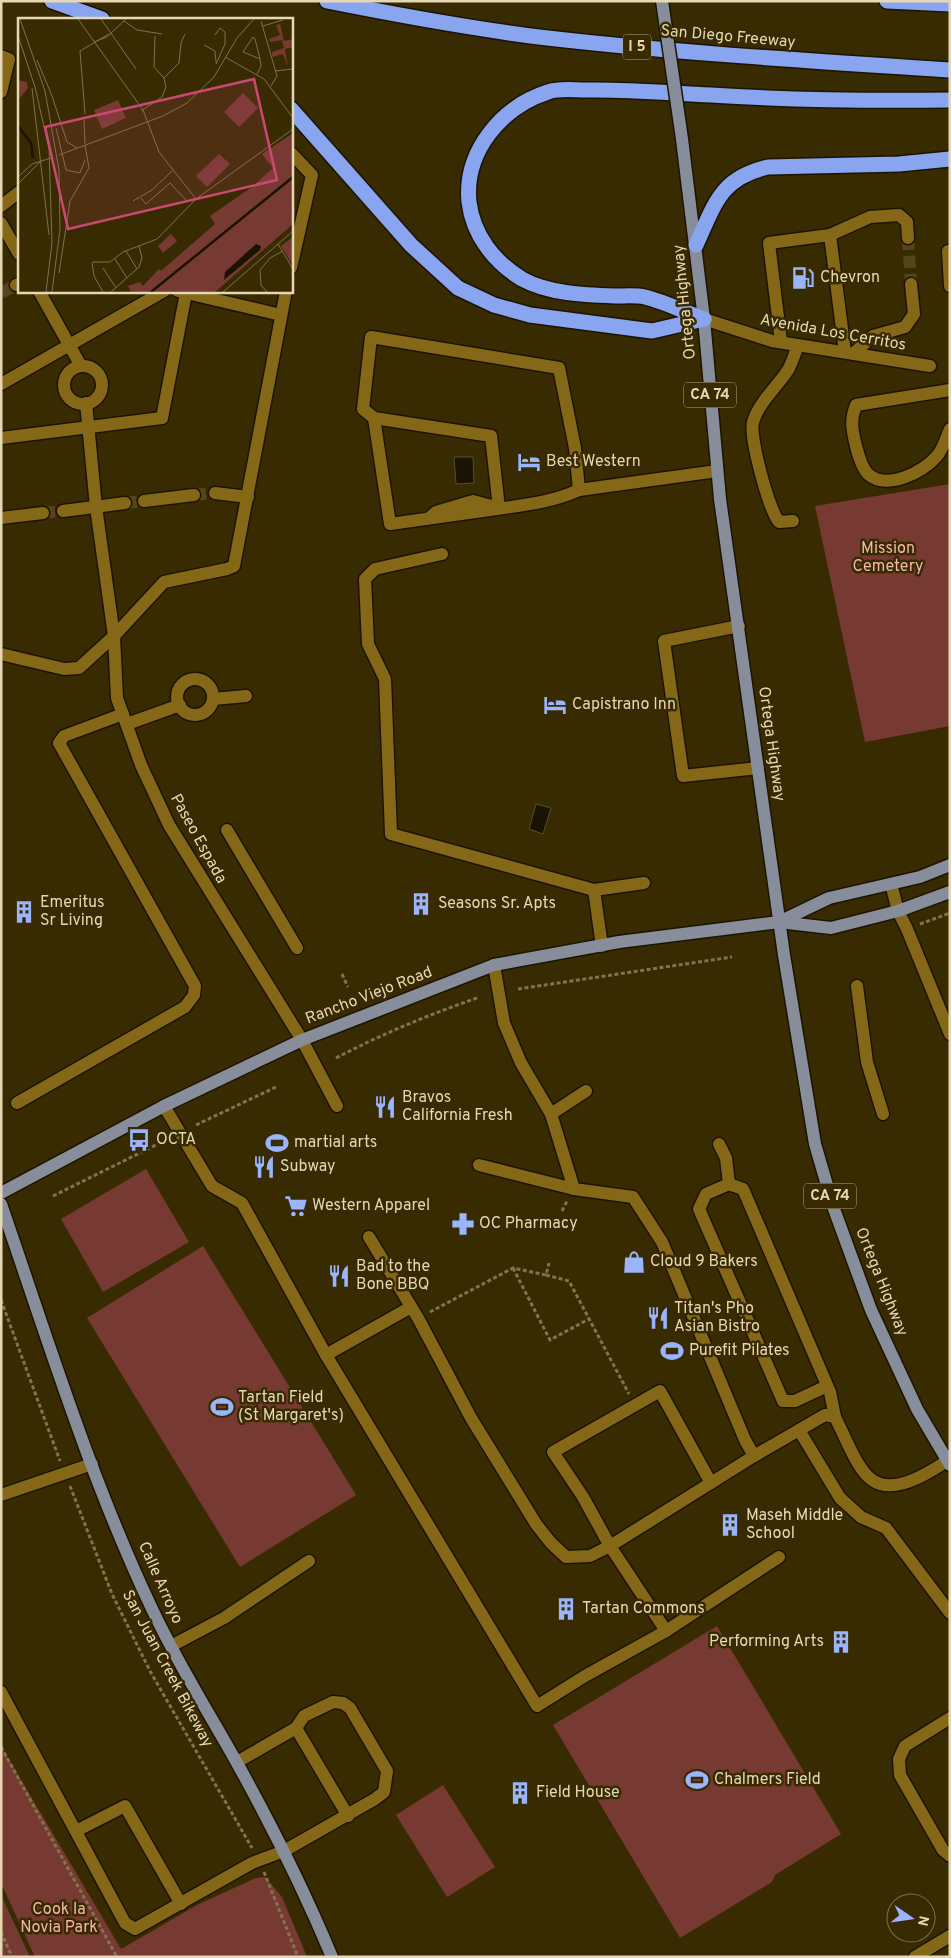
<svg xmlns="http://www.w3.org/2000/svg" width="951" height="1958" viewBox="0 0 951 1958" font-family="Overpass,sans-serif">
	<rect width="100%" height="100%" fill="#392b01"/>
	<g fill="#763a33">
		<path d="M950,484V726L865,742L815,506Z"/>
		<path d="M146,1169L189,1242L103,1292L61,1219Z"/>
		<path d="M203,1246L356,1495L240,1567L87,1318Z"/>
		<path d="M717,1626L841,1834L775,1875L772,1882L680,1938L553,1725Z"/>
		<path d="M1,1746L121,1949L199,1904L256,1878L265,1877L282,1897L307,1957H35L1,1883Z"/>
		<path d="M443,1785L495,1867L447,1897L396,1815Z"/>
		<path d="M1,1895L30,1957H1Z"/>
	</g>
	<g fill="#1b1301" stroke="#584e37">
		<path d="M454,457H473L474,483L456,484Z"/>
		<path d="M536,804L551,808L543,834L529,829Z"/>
	</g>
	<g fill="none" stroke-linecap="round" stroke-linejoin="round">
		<g stroke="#53451c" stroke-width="12" stroke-dasharray="12 6" stroke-linecap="butt">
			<path d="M908,238L911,284"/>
			<path d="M1,293L16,285"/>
			<path d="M194,495L215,493"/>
			<path d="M125,503L144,501"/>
			<path d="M43,513L63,511"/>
		</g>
		<defs>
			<g id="minor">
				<path d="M1,56L9,59L1,92"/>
				<path d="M291,153L312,175L291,268"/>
				<path d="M1,206L19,192"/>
				<path d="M1,223L19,254"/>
				<path d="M830,235L870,217L899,215L907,222L908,238"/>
				<path d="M950,251H948L950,286"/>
				<path d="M16,285L19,284"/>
				<path d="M39,291L81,366"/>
				<path d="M178,291L281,315"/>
				<path d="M704,319L772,341L930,366"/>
				<path d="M781,342L769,243L830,235L845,352"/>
				<path d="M854,353L873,336L905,327L914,314L911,284"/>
				<circle cx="83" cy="385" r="19"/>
				<path d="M1,384L164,291"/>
				<path d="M950,390L856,405C850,420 852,430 856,446C858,454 862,468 868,474C887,491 923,472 937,456C943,449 946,438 950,429"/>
				<path d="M86,403L96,507L114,636L117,698L141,765L169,825L302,1040L337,1106"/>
				<path d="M374,418L363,409L371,337L559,368L575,448L579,490"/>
				<path d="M1,438L162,418L186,293"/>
				<path d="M215,493L248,497"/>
				<path d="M144,501L194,495"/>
				<path d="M63,511L125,503"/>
				<path d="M1,518L43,513"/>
				<path d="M428,519L436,512L473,501L499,508L491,436L374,418L390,524C426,519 461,514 497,509C525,505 553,502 579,490L717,471"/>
				<path d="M793,521L779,522C769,510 749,437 753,422C759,402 777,387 788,370C792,363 795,353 798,345"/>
				<path d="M442,554L375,569L365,579L368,644L385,679L391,834L594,890L644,883"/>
				<path d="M739,626L664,641L683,776L758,768"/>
				<path d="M1,654L64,669L79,668L114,636L164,582L227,569L234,566L286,291"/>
				<circle cx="195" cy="697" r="18"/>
				<path d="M213,699L246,696"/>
				<path d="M127,724L180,705"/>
				<path d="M227,830L297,948"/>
				<path d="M891,884L898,911L907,929L950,1034"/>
				<path d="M594,890L602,946"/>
				<path d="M494,965L504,1023L521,1063L551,1114L574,1189L633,1197L662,1242L745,1440L754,1456"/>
				<path d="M857,986L867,1062L883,1114"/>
				<path d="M17,1103L185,1007L194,995L195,986L59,743L64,736L123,714"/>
				<path d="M164,1106L212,1186L242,1203L326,1355L537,1706L585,1676L666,1631L779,1557"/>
				<path d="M551,1114L586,1091"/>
				<path d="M719,1144L726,1158L729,1184"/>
				<path d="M479,1165L574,1189"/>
				<path d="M369,1237L418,1318L471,1418L536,1524L551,1543L566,1557L590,1556L610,1546L754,1456L825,1415L835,1417C844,1434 857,1470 872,1480C895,1496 930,1472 950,1459"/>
				<path d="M326,1355L411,1307"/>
				<path d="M827,1386L795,1401H783L699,1209L706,1194L729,1184L743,1189L830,1392L835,1417"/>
				<path d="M799,1430L840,1498L861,1517L886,1528L950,1613"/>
				<path d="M1,1495L92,1464"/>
				<path d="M666,1631L610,1546L583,1497L553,1452L660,1391L711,1483"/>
				<path d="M171,1646L224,1618L309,1561"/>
				<path d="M1,1692L125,1923L135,1929L252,1863L284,1851L375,1799L384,1792L387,1771L350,1708L343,1703L333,1702L304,1716L296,1728L237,1762"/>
				<path d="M950,1718L905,1746L899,1759L900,1775L943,1850L950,1856"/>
				<path d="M296,1728L348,1816"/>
				<path d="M76,1831L125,1806L181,1904"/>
				<path d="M915,1957L950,1936"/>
			</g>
			<g id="major">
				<path d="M682,139L704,319L720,499L784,955L815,1144L834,1209L871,1310L917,1409L950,1465"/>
				<path d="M779,922L829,898L920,877L950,865"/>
				<path d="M1,1193L164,1106L302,1040L494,965L619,942L779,922L831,928L898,911L950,892"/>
				<path d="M1,1204C48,1340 91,1481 153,1611C178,1664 209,1713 237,1763C272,1826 304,1890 332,1957"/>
			</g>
			<g id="highway">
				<path d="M52,1L102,19"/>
				<path d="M327,1C397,15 468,28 539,37C676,53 813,61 950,70"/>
				<path d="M887,1L950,4"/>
				<path d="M291,109L411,245L458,288L494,305L530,315L652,331L704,319"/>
				<path d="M696,245C715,204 720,178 768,167L899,164L950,159"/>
				<path d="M704,319C685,312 665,302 645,297C636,295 625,296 616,296C586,295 549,294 522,279C494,262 473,235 469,202C464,152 501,107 548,92C559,88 574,90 585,90C627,89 669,93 711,95C791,100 870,101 950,100"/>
			</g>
		</defs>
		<use href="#minor" stroke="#1d1400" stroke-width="15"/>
		<use href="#major" stroke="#1d1400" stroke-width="15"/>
		<use href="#highway" stroke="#1d1400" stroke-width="18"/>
		<g stroke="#82734c" stroke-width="3" stroke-dasharray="4 2.5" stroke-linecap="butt">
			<path d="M920,924L950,913"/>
			<path d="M342,974L348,987"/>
			<path d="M518,989L732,957"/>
			<path d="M336,1058C382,1034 428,1015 477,998"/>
			<path d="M196,1125L276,1087"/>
			<path d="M53,1196L168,1139"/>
			<path d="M562,1211L567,1201"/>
			<path d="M513,1268L550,1340L589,1319"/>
			<path d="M546,1275L569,1281L629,1394"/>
			<path d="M1,1300L60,1461"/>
			<path d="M430,1312L513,1268L546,1275L549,1263"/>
			<path d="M70,1486L112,1594L150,1671L252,1848"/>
			<path d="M1,1747L117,1957"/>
			<path d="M264,1872L298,1957"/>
			<path d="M1,1932L12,1957"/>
		</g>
		<use href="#minor" stroke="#846818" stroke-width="12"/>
		<use href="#major" stroke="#878d9a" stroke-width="12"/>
		<use href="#highway" stroke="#89a5f0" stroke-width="15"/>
		<defs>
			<path id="major-bridge" d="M662,1L682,139"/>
		</defs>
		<use href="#major-bridge" stroke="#1d1400" stroke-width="15" stroke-linecap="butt"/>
		<use href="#major-bridge" stroke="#878d9a" stroke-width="12"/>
	</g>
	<defs>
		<symbol id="fuel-bare" viewBox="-9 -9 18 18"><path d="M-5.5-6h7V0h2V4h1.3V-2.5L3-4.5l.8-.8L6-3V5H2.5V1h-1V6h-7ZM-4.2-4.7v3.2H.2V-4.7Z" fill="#9ab5fd" stroke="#392b01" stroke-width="2.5" paint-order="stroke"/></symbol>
		<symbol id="hotel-bare" viewBox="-9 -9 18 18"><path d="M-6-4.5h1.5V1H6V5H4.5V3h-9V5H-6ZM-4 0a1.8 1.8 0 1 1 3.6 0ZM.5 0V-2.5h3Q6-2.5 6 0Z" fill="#9ab5fd" stroke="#392b01" stroke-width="2.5" paint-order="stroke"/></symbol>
		<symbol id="building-bare" viewBox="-9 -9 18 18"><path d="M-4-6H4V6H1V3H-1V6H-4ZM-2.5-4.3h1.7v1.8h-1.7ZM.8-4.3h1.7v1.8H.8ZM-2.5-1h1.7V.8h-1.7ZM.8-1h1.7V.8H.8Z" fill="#9ab5fd" stroke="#392b01" stroke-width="2.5" paint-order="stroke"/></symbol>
		<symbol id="restaurant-bare" viewBox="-9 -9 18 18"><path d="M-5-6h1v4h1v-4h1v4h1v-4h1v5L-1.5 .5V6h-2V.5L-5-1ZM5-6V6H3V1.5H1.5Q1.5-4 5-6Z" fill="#9ab5fd" stroke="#392b01" stroke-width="2.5" paint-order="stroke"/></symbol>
		<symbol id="bus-bare" viewBox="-9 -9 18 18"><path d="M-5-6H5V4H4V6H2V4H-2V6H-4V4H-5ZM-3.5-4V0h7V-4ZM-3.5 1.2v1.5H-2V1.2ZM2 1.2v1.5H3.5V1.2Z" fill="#9ab5fd" stroke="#392b01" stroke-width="2.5" paint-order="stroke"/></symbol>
		<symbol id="stadium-bare" viewBox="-9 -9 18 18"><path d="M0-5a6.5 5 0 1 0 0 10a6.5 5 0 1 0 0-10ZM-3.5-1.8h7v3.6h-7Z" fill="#9ab5fd" stroke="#392b01" stroke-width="2.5" paint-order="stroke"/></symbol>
		<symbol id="supermarket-bare" viewBox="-9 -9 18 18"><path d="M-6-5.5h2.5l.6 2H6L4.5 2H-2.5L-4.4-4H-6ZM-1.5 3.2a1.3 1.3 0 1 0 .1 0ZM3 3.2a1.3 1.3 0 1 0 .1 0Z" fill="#9ab5fd" stroke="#392b01" stroke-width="2.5" paint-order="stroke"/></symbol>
		<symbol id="pharmacy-bare" viewBox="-9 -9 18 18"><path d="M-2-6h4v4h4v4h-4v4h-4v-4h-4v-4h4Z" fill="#9ab5fd" stroke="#392b01" stroke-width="2.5" paint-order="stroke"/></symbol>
		<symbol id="shop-bare" viewBox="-9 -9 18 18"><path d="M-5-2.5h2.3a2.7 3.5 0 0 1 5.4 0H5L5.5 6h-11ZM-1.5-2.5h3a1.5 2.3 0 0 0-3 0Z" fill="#9ab5fd" stroke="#392b01" stroke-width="2.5" paint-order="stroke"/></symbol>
	</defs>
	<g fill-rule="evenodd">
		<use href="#fuel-bare" x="787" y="262" width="32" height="32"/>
		<use href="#hotel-bare" x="513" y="446" width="32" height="32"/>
		<use href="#hotel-bare" x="539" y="689" width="32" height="32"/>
		<use href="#building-bare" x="405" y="888" width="32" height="32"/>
		<use href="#building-bare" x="8" y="896" width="32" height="32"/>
		<use href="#restaurant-bare" x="369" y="1091" width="32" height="32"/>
		<use href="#bus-bare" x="123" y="1124" width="32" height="32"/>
		<use href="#stadium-bare" x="261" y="1127" width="32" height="32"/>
		<use href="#restaurant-bare" x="248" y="1151" width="32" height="32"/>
		<use href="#supermarket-bare" x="280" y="1190" width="32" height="32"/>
		<use href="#pharmacy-bare" x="447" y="1208" width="32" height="32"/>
		<use href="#shop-bare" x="618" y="1246" width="32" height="32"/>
		<use href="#restaurant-bare" x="323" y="1260" width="32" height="32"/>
		<use href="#restaurant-bare" x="642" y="1302" width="32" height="32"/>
		<use href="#stadium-bare" x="656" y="1335" width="32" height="32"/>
		<use href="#stadium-bare" x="206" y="1391" width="32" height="32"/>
		<use href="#building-bare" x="714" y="1509" width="32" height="32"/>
		<use href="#building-bare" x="550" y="1593" width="32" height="32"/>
		<use href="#building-bare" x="825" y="1626" width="32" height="32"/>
		<use href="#stadium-bare" x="681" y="1764" width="32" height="32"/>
		<use href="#building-bare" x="504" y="1777" width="32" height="32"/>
	</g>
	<g text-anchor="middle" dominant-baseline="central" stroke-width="5" stroke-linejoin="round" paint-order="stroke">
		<g fill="#392b01" stroke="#b3a47f" stroke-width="1">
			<rect x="623" y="34.5" width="28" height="25" rx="4"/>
			<rect x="684" y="382.5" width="52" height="25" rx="4"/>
			<rect x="804" y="1183.5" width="52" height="25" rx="4"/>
		</g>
		<g font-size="15" font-weight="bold" fill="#e7d8b5">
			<text x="637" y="47">I 5</text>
			<text x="710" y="395">CA 74</text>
			<text x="830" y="1196">CA 74</text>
		</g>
		<g font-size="16" fill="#e7d8b5" stroke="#392b01">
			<text transform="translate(728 37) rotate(5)">San Diego Freeway</text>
			<text transform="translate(685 302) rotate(-96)">Ortega Highway</text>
			<text transform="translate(833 333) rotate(10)">Avenida Los Cerritos</text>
			<text transform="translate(771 744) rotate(82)">Ortega Highway</text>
			<text transform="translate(198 839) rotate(61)">Paseo Espada</text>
			<text transform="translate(369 996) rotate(-21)">Rancho Viejo Road</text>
			<text transform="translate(881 1282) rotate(68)">Ortega Highway</text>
			<text transform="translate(160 1583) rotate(66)">Calle Arroyo</text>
			<text transform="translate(167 1669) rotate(62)">San Juan Creek Bikeway</text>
		</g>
		<g font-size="16" fill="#e7d8b5" stroke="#392b01" text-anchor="start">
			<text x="820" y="278">Chevron</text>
			<text x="546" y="462">Best Western</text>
			<text x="572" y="705">Capistrano Inn</text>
			<text x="40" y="903">Emeritus<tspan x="40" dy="18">Sr Living</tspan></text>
			<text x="438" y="904">Seasons Sr. Apts</text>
			<text x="402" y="1098">Bravos<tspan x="402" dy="18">California Fresh</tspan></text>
			<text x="156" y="1140">OCTA</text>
			<text x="294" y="1143">martial arts</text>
			<text x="280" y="1167">Subway</text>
			<text x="312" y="1206">Western Apparel</text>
			<text x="479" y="1224">OC Pharmacy</text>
			<text x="650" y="1262">Cloud 9 Bakers</text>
			<text x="356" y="1267">Bad to the<tspan x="356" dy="18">Bone BBQ</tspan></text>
			<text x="674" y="1309">Titan's Pho<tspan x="674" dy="18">Asian Bistro</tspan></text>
			<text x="689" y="1351">Purefit Pilates</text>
			<text x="238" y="1398">Tartan Field<tspan x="238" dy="18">(St Margaret's)</tspan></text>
			<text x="746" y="1516">Maseh Middle<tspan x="746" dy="18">School</tspan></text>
			<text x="582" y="1609">Tartan Commons</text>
			<text x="824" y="1642" text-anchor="end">Performing Arts</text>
			<text x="714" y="1780">Chalmers Field</text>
			<text x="536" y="1793">Field House</text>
		</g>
		<g font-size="16" fill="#f4b6ad" stroke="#392b01">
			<text x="888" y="549">Mission<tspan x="888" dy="18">Cemetery</tspan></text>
			<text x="59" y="1910">Cook la<tspan x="59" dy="18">Novia Park</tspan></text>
		</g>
	</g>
	<g transform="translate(18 18)">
		<rect width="275" height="275" fill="#392b01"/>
		<path d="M262,6L266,23L275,21V29L267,31L270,49L265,36L254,39V34L266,30L264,22L252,24L251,21L262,17L258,7ZM0,62L9,64L10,70L2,80ZM225,75L240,90L221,109L206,94ZM100,82L108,100L84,111L76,92ZM275,115V146L268,151L275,147V206L197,274H113L110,268L122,264L125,268L141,251L143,253L197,206L192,198L234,169L255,150L244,136ZM201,136L212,146L189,169L178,158ZM153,216L159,223L145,235L140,228ZM275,219V248L263,228Z" fill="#763a33"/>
		<path d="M238,226L243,228L242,232L206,262L207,254Z" fill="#1b1301"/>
		<path fill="none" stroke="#1b1301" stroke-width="2.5" d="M0,108L13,125L15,140M133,274L275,159"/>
		<path fill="none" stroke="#7f7049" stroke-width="1" d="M2,1L27,73L41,152L42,211L34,274M60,1L125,92L141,134L178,181L275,111M83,1L118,51M106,3L119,12L144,16M243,3L259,58L253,68M245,8L265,2M197,17L202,10L207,14V26L198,46M0,18L17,69L31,131L34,225L28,274M76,24L89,19L108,1M186,27L197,33L198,44M207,39L246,61L275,100M19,42L34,78L49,124L59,130M257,53L275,51M239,56L243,48L242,41L237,21L235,19L225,34L242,41M146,60L161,45L163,25L167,16M14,70L31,217M123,93L144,79L148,69L146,60L136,49L137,18M67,96L62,33L91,16M66,102L67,126M38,110L48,152L62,155L67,142M41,137L145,98L169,85L196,59L219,20L236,1M0,159L14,146L33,140M0,166L22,144M123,180L128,186L152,165L168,182M115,183L134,172L154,153M260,226L275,251M108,233L119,251M97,241L109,260M74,244H92L105,234L139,221L178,181M74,245L76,258L85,274M85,250L98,270M41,255L52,183L71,150L67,127M93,274L121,249L124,240L121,228M205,274L275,213M249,274L243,267L242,252L252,240L265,233"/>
		<path fill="#cb4872" fill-opacity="0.15" stroke="#cb4872" stroke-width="2.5" d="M236,61L259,162L50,211L27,109Z"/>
		<rect width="275" height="275" fill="none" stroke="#e7d8b5" stroke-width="2.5"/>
	</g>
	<rect width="951" height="1958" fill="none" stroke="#e7d8b5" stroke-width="5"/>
	<g transform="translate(911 1918) rotate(103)"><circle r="24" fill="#392b01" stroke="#7f7049"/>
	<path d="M0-4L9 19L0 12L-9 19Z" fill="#9ab5fd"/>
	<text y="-8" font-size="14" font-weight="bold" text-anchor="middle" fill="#e7d8b5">N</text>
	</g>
</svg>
